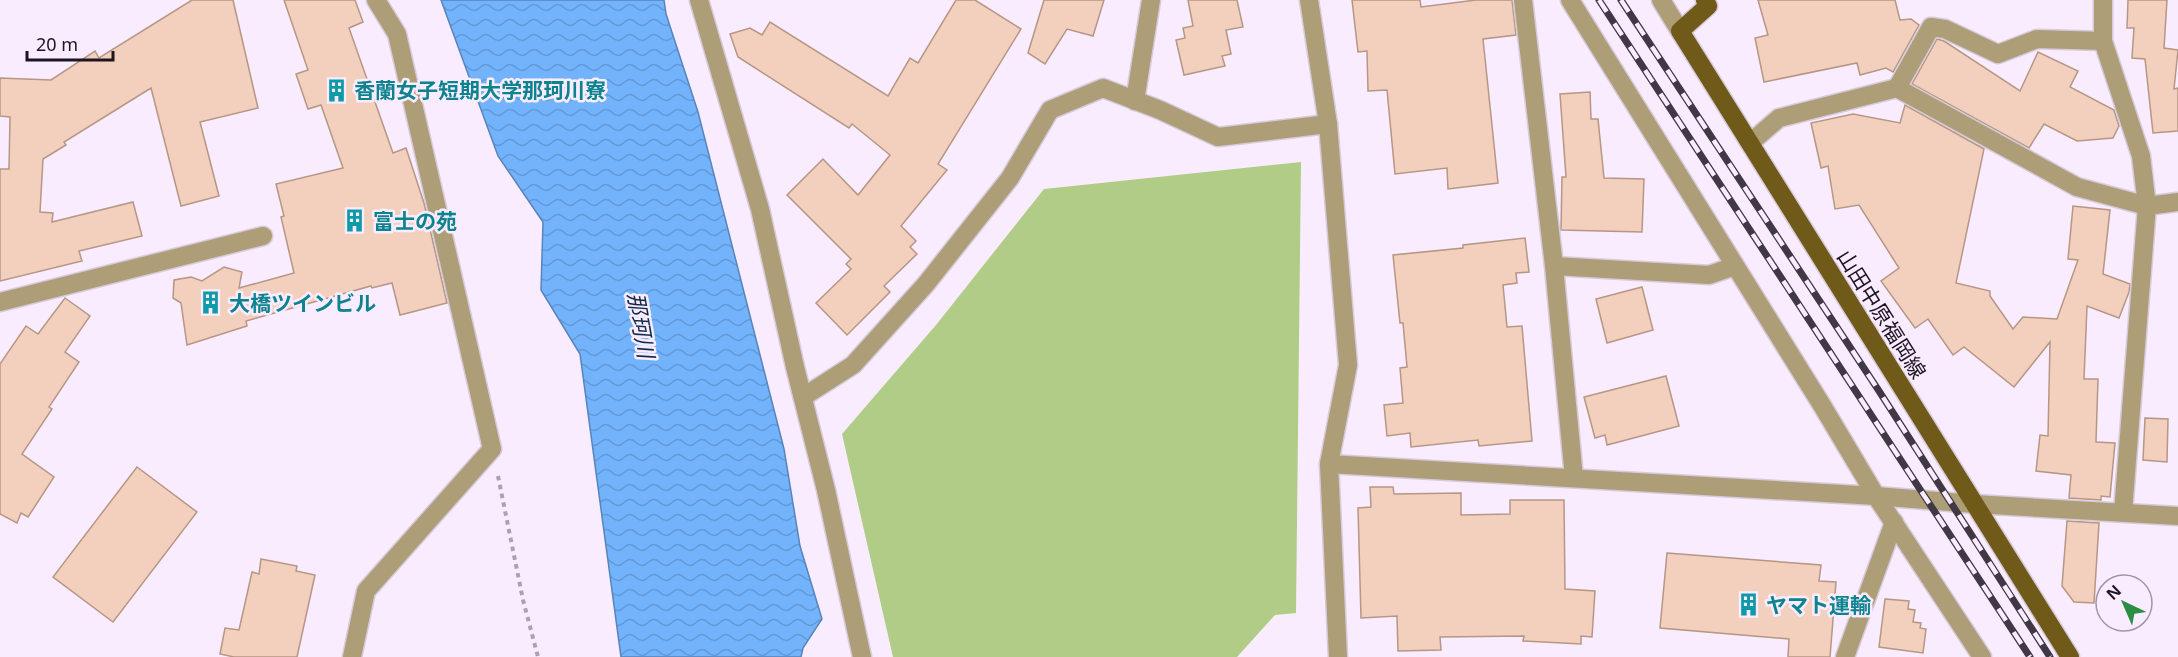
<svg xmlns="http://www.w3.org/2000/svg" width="2178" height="657" viewBox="0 0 2178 657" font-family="'Noto Sans','Noto Sans JP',sans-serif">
	<defs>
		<pattern id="water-waves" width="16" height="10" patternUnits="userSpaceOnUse" patternTransform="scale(1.5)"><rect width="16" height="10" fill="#72b3fb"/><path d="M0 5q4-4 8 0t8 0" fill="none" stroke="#6299d7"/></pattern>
	</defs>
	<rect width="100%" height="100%" fill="#f9ecff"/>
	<path fill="#b1cc86" d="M1301,162L1296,613L1275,615L1237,657H893L842,434L936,325L1044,189Z"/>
	<path fill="url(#water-waves)" stroke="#5884ba" stroke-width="1.5" d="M441,0H664L666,14L698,112L784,449L800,546L822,619L803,648L801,657H621L580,354L541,290L543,222L498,156Z"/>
	<g fill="#f2d0bd" stroke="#b69684" stroke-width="1.5">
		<path d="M192,0H233L258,108L200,122L219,196L181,206L151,88L64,142L66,145L43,159L40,212L53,213L52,222L133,202L142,236L79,251L82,261L0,281V169H9L10,117L0,116V78L51,80L95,51L99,58Z"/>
		<path d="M284,0H355L363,22L349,28L393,153L406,148L424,203L447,303L400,315L392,283L372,288L371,286L246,321L247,326L187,345L181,303L173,298L174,280L191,277L202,281L224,267L242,272L239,288L294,273L281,217L284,216L276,184L343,168L321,105L308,109L296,74L308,70Z"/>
		<path d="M956,0H975L1021,29L938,164L947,170L901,226L916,241L910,247L917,254L884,286L890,292L847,335L816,303L851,269L846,264L851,259L787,195L823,159L858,195L890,155L852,124L849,128L738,57L730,34L750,28L762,35L770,22L888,96L910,58L918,63Z"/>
		<path d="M1044,0H1104L1093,36L1067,29L1045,64L1028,53Z"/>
		<path d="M1188,0H1237L1243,27L1226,30L1231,54L1222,56L1225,66L1184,75L1176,40L1185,38L1183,28L1193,26Z"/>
		<path d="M1352,0H1420L1421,7L1476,0H1512L1516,35L1483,39L1498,183L1448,189L1447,168L1395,174L1387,90L1368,91L1367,51L1358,52Z"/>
		<path d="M1758,0H1895L1900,20L1911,19L1919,25L1893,72L1886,68L1860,75L1857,63L1764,82L1755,38L1768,35Z"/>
		<path d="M2128,0H2167L2164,48L2178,50L2174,89L2178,88V131L2153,133L2145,59L2132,58L2134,28H2127Z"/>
		<path d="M1937,39L1944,41L2020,91L2038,52L2078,71L2070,87L2114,110L2119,126L2113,138L2077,141L2044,124L2029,148L1912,84Z"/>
		<path d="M1590,92L1591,119H1598L1604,178L1644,179L1642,232L1561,230L1562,177H1566L1560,94Z"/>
		<path d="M1905,105L1984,149L1956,283L1990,291V296L2013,329L2023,317L2057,319L2078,260L2068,259L2073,206L2110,210L2103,274L2130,284L2129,292L2119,318L2087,306L2084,379H2098L2096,442L2115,443L2110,497L2101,496V500L2069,498L2071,475L2036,471L2040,435L2048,436L2050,342L2014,387L1964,347L1953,355L1928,319L1915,328L1881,281L1899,268L1859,205L1835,209L1828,166L1821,168L1811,123L1853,114L1900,123Z"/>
		<path d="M1525,238L1529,272L1516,273L1517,283L1503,285L1507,327L1522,326L1532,441L1479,446L1478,440L1411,447L1410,433L1387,436L1384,405L1403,403L1400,368L1407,367L1403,323H1400L1393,255L1463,248V245Z"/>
		<path d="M1642,287L1653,330L1607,343L1596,299Z"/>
		<path d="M65,298L90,316L65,352L79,362L49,407L52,409L22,454L54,477L28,517L21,513L17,523L0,514V364L26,326L38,334Z"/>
		<path d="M1666,376L1679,426L1607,445L1605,435L1595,438L1584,397Z"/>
		<path d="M2145,418L2168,419L2167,462L2143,460Z"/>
		<path d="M137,467L197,512L113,622L53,577Z"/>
		<path d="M1370,487H1393L1394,494L1461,493V515L1510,514V500H1564L1565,589L1595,591L1592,637L1581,636V644L1523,641L1524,636L1440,637L1441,650L1398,651L1397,616L1361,618L1358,508L1371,507Z"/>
		<path d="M2067,521L2099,523L2094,603L2074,602L2062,586Z"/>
		<path d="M1667,553L1821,565L1819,581L1836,582L1830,657H1788L1789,639L1660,628Z"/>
		<path d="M261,559L297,566L296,571L315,575L297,657H234L220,654L225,628L239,630L252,572L259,574Z"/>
		<path d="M1885,599L1909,601L1908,609L1915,610L1913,622L1921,623L1920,628L1926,629L1923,653L1879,647Z"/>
	</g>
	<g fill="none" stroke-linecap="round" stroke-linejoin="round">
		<defs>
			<g id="minor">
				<path d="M699,0L760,209L795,367L826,490L862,657"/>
				<path d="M1309,0L1328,124L1348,365L1329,464L1338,657"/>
				<path d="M1523,0L1554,266L1574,478"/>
				<path d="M1570,0L1823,407L1876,496L1982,657"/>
				<path d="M1661,0L1680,31"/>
				<path d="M2103,0V41L2141,156L2147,206L2123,512"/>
				<path d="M1897,88L1931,27L1945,29L1998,54L2037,39L2103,41"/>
				<path d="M1135,101L1151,0"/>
				<path d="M1750,143L1779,118L1897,88L2077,187L2147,206L2178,202"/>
				<path d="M1554,266L1709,275L1735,266"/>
				<path d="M0,302L263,236"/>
				<path d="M803,397L853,365L926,284L1010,178L1050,110L1103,88L1160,110L1218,137L1328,124"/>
				<path d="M1329,464L1876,496L1974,504L2178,516"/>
				<path d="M352,657L366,591L492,449L397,34L376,0"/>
				<path d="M1845,657L1894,522"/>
			</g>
			<path id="major" d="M1705,0L1708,6L1680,31L2070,657"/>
		</defs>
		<use href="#minor" stroke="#d6cadb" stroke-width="21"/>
		<use href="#major" stroke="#d6cadb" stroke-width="21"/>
		<path stroke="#aca1b2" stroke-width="4" stroke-dasharray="4.5 4.5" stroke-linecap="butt" d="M498,476L523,600L538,657"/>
		<use href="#minor" stroke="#ad9e77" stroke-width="18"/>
		<use href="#major" stroke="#6f5a19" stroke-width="18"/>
		<defs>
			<g id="rail">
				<path d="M1599,0L2030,657"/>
				<path d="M1621,0L1879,391L2050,657"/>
			</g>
		</defs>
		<use href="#rail" stroke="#403845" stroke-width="7"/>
		<use href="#rail" stroke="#f9ecff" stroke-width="4.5" stroke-dasharray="14" stroke-linecap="butt"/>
	</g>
	<defs>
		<symbol id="building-bare" viewBox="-9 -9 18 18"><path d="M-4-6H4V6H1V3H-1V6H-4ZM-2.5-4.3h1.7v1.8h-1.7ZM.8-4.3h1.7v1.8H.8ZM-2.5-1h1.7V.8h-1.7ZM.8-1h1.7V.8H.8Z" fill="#0f9aa8" stroke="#f9ecff" stroke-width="2.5" paint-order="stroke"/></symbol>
	</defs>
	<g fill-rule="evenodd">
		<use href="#building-bare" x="320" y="74" width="33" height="33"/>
		<use href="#building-bare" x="338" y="204" width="33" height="33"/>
		<use href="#building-bare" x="194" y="286" width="33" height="33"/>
		<use href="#building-bare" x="1732" y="588" width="33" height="33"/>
	</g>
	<g text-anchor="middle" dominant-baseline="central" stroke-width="5" stroke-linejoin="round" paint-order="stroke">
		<g font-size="21" font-weight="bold" fill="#0d838f" stroke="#f9ecff" text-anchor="start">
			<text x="354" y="90">香蘭女子短期大学那珂川寮</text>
			<text x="373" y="221">富士の苑</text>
			<text x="229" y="303">大橋ツインビル</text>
			<text x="1766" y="605">ヤマト運輸</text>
		</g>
		<g font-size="21" fill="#1d1621" stroke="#f9ecff">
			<text transform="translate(1882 314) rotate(58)">山田中原福岡線</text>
		</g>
		<g font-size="22" font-style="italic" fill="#112c48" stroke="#f9ecff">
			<text transform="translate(642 325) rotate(80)">那珂川</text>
		</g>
	</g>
	<g transform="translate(2124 603) rotate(316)"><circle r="28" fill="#f9ecff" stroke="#a196a6" stroke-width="1.5"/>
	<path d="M0-4.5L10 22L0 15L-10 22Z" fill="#2b8e43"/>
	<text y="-9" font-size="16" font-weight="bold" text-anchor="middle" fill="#1d1621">N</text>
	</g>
	<path d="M27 51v9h86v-9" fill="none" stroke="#1d1621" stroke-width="3"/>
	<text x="36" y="51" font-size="18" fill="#1d1621" stroke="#f9ecff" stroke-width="4.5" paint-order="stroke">20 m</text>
</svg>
